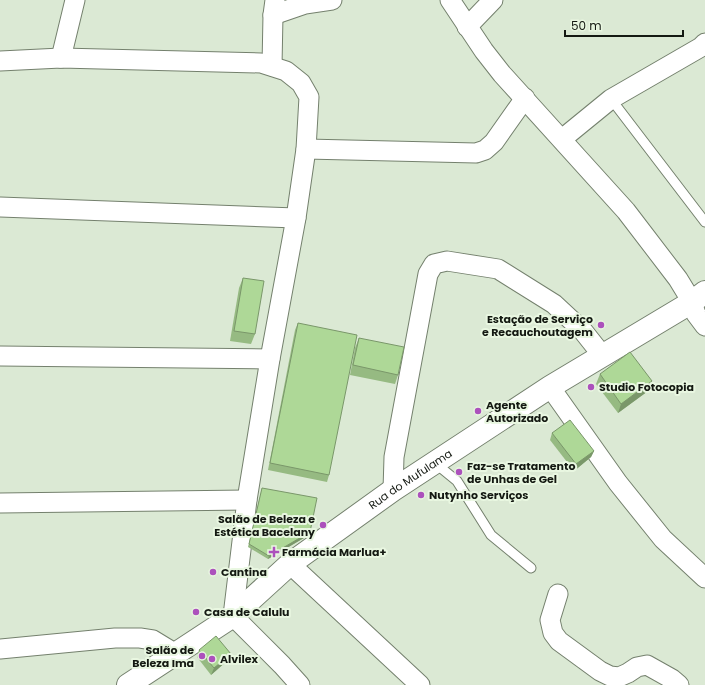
<svg xmlns="http://www.w3.org/2000/svg" width="705" height="685" viewBox="0 0 705 685" font-family="Poppins,sans-serif">
	<rect width="100%" height="100%" fill="#dbe9d4"/>
	<g fill="none" stroke-linecap="round" stroke-linejoin="round">
		<defs>
			<g id="service">
				<path d="M611,99L705,222"/>
				<path d="M435,463L457,481L491,535L531,568"/>
			</g>
			<g id="minor">
				<path d="M450,0L484,51L502,74L626,211L678,279L692,302L696,314L705,326"/>
				<path d="M273,15L305,4L332,0"/>
				<path d="M467,27L493,0"/>
				<path d="M61,58L75,0"/>
				<path d="M0,61L61,58L261,63L286,71L301,83L309,97L306,149L296,218L270,359L247,500L233,616L282,665L300,685"/>
				<path d="M272,66L273,15L275,0"/>
				<path d="M562,139L611,99L701,47L705,43"/>
				<path d="M306,149L476,153L485,150L494,142L525,98"/>
				<path d="M0,207L296,218"/>
				<path d="M0,356L270,359"/>
				<path d="M550,387L618,483L663,539L705,578"/>
				<path d="M393,490L394,457L428,274L434,264L447,261L498,269L554,304L583,331L602,355"/>
				<path d="M0,503L247,500"/>
				<path d="M290,564L420,685"/>
				<path d="M558,594L550,620L553,633L559,641L600,671L610,676L619,677L628,673L637,667L647,665L672,679L679,685"/>
				<path d="M0,649L115,638H140L153,640L176,654"/>
			</g>
			<g id="tertiary">
				<path id="s1" d="M128,685L233,616L290,564L393,490L550,387L692,302L705,292"/>
			</g>
		</defs>
		<use href="#service" stroke="#74806d" stroke-width="11"/>
		<use href="#minor" stroke="#74806d" stroke-width="21"/>
		<use href="#tertiary" stroke="#74806d" stroke-width="24"/>
		<use href="#service" stroke="#fff" stroke-width="9"/>
		<use href="#minor" stroke="#fff" stroke-width="19"/>
		<use href="#tertiary" stroke="#fff" stroke-width="22"/>
	</g>
	<g fill="#96ba82">
		<path d="M243,278L255,334L251,344L230,341L239,288Z"/>
		<path d="M298,323L329,475L327,482L268,470L295,330Z"/>
		<path d="M359,338L398,375L395,384L350,375L355,348Z"/>
		<path d="M600,374L648,391L618,413L596,384Z"/>
		<path d="M552,433L594,451L591,457L574,471L550,440Z"/>
		<path d="M262,488L309,535L268,559L248,547Z"/>
		<path d="M199,650L228,660L211,675L197,657Z"/>
	</g>
	<g fill="#7a976a">
		<path d="M652,381L648,391L618,413L621,404Z"/>
		<path d="M594,451L591,457L574,471L576,464Z"/>
		<path d="M310,532L309,535L268,559L269,556Z"/>
		<path d="M231,654L228,660L211,675L214,668Z"/>
	</g>
	<g fill="#aed897" stroke="#7a976a">
		<path d="M243,278L264,281L255,334L234,331Z"/>
		<path d="M298,323L357,335L329,475L270,463Z"/>
		<path d="M359,338L404,347L398,375L353,365Z"/>
		<path d="M630,352L652,381L621,404L600,374Z"/>
		<path d="M570,420L594,451L576,464L552,433Z"/>
		<path d="M262,488L317,498L310,532L269,556L249,544Z"/>
		<path d="M216,636L231,654L214,668L199,650Z"/>
	</g>
	<g fill="#ac51bc" stroke="#e9f7e1" stroke-width="1.5">
		<circle cx="601" cy="325" r="4"/>
		<circle cx="591" cy="387" r="4"/>
		<circle cx="478" cy="411" r="4"/>
		<circle cx="459" cy="472" r="4"/>
		<circle cx="421" cy="495" r="4"/>
		<circle cx="323" cy="525" r="4"/>
		<path d="M272 546h4v4h4v4h-4v4h-4v-4h-4v-4h4z"/>
		<circle cx="213" cy="572" r="4"/>
		<circle cx="196" cy="612" r="4"/>
		<circle cx="202" cy="656" r="4"/>
		<circle cx="212" cy="659" r="4"/>
	</g>
	<g text-anchor="middle" dominant-baseline="central" stroke-width="4" stroke-linejoin="round" paint-order="stroke">
		<g font-size="11" font-weight="bold" fill="#141912" stroke="#e9f7e1" text-anchor="start">
			<text x="593" y="319" text-anchor="end">Estação de Serviço<tspan x="593" dy="13">e Recauchoutagem</tspan></text>
			<text x="599" y="387">Studio Fotocopia</text>
			<text x="486" y="405">Agente<tspan x="486" dy="13">Autorizado</tspan></text>
			<text x="467" y="466">Faz-se Tratamento<tspan x="467" dy="13">de Unhas de Gel</tspan></text>
			<text x="429" y="495">Nutynho Serviços</text>
			<text x="315" y="519" text-anchor="end">Salão de Beleza e<tspan x="315" dy="13">Estética Bacelany</tspan></text>
			<text x="282" y="552">Farmácia Marlua+</text>
			<text x="221" y="572">Cantina</text>
			<text x="204" y="612">Casa de Calulu</text>
			<text x="194" y="650" text-anchor="end">Salão de<tspan x="194" dy="13">Beleza Ima</tspan></text>
			<text x="220" y="659">Alvilex</text>
		</g>
		<g font-size="11" fill="#141912" stroke="#e9f7e1">
			<text stroke="none"><textPath href="#s1" startOffset="350">Rua do Mufulama</textPath></text>
		</g>
	</g>
	<path d="M565 30v6h118v-6" fill="none" stroke="#141912" stroke-width="2"/>
	<text x="571" y="30" font-size="12" fill="#141912" stroke="#e9f7e1" stroke-width="3" paint-order="stroke">50 m</text>
</svg>
